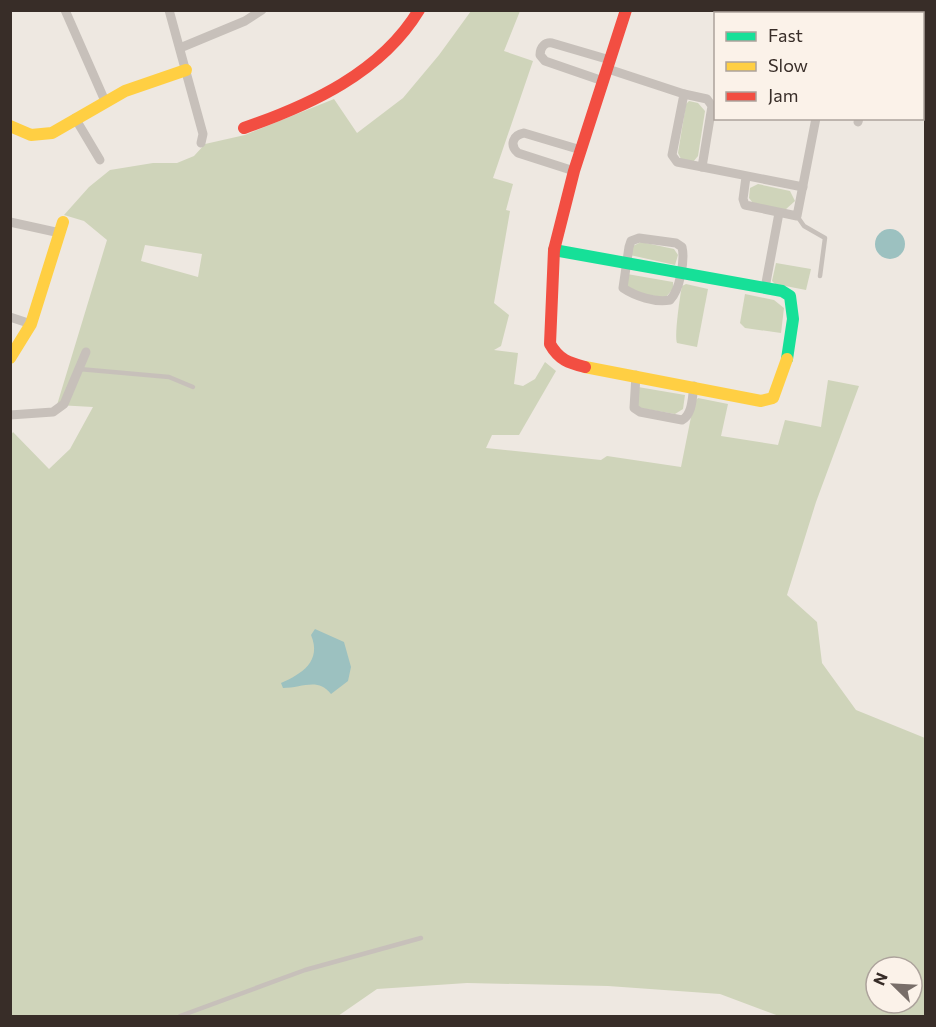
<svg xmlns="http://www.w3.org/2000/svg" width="936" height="1027" viewBox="0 0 936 1027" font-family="Commissioner,sans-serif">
	<rect width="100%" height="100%" fill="#eee8e1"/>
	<g fill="#cfd4ba" fill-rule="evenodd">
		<path d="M471,11H520L504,51L533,61L493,178L513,184L506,210L510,211L494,303L509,315L501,346L494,350L518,353L514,384L523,386L535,379L545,362L556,371L519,435H492L486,448L601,460L607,456L681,467L694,402L698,398L728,404L721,436L778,445L785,420L821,427L828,380L859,386L816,502L787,595L817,622L822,663L856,710L925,738V1016H779L720,994L608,986L467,983L377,989L338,1016H11V435L13,432L49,469L70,449L93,407L57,405L107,240L84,221L64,215L89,187L110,170L153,163H177L194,156L205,144L245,135L334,99L357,133L403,98L439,55ZM145,245L202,254L198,277L141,261ZM876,967H912V1003H876Z"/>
		<path d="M689,101L698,103L705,111L698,156L693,162L681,159L678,153L686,104Z"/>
		<path d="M758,184L790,191L795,201L785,210L753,203L749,198L750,188Z"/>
		<path d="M641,242L674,249L678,255L675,265L630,255L633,246Z"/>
		<path d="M776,263L811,269L806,290L775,284L772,281Z"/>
		<path d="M627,274L673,282V289L665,298L633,292L627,288Z"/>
		<path d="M686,284L708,289L697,347L677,343C674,336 680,296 682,286Z"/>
		<path d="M745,294L774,300L784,308L781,333L745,328L740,323Z"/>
		<path d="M638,387L685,395L683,409L675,414L640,408L636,405Z"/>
	</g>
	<g fill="#9cc1c0">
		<circle cx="890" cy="244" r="15"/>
		<path d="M315,629L344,642L351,667L348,681L331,694C318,677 302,688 283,688L281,683C302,674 322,661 311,635Z"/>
	</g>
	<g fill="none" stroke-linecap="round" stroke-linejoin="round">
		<g stroke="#c7c0ba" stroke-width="4.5">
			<path d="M797,216L804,226L825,238L820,276"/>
			<path d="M79,369L169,377L193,387"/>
			<path d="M180,1016L305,970L421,938"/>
		</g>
		<g stroke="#c7c0ba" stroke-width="9">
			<path d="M65,10L105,101"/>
			<path d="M169,10L203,134L201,143"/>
			<path d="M723,10V14"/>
			<path d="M903,10L904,14"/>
			<path d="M776,14V10"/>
			<path d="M922,15H926"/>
			<path d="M180,48L245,21L262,10"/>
			<path d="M608,69L684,94L672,155L677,162L803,187"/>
			<path d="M603,81L545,61L540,55C540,47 545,42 552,43L610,60"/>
			<path d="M684,94L707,99L712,106L702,167"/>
			<path d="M75,118L100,160"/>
			<path d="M858,122L859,118"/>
			<path d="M574,171L518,153C509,145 513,135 524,133L581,150"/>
			<path d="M746,177L743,199L745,205L797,216L816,118"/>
			<path d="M10,222L60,233"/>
			<path d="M639,238L676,243L682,247C685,260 680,290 670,300C655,303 635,296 623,288L629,247L631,241Z"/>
			<path d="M765,288L779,213"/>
			<path d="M10,317L31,324"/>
			<path d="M636,375L634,408L640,412L682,420C693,414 692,397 694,386"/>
			<path d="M10,415L53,412L64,404L86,352"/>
		</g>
		<path stroke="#16e098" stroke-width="12" d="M554,250L782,291L790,296L793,319L787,359"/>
		<g stroke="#ffcf43" stroke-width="12">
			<path d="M10,126L31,135L52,133L125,91L186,70"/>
			<path d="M10,358L31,324L63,222"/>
			<path d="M585,367L761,401L773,398L787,359"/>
		</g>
		<g stroke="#f24e42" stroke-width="12">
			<path d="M244,128C310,105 381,73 419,10"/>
			<path d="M585,367C569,363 559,360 550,344L554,250L574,171L626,10"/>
		</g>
	</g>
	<rect width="936" height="1027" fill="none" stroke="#382d28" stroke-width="24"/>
	<rect x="714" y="12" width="210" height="108" fill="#fbf2e9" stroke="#ada39c" stroke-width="1.5"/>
	<rect x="726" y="32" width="30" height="9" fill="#16e098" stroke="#ada39c" stroke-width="1.5"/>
	<text x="768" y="42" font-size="18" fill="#382d28">Fast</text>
	<rect x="726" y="62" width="30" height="9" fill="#ffcf43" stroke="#ada39c" stroke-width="1.5"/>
	<text x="768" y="72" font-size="18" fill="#382d28">Slow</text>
	<rect x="726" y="92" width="30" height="9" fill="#f24e42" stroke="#ada39c" stroke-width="1.5"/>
	<text x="768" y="102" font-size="18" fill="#382d28">Jam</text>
	<g transform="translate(894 985) rotate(294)"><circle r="28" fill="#fbf2e9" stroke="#ada39c" stroke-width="1.5"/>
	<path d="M0-4.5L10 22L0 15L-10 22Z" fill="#786e69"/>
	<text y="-9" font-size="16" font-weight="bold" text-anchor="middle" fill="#382d28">N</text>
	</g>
</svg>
